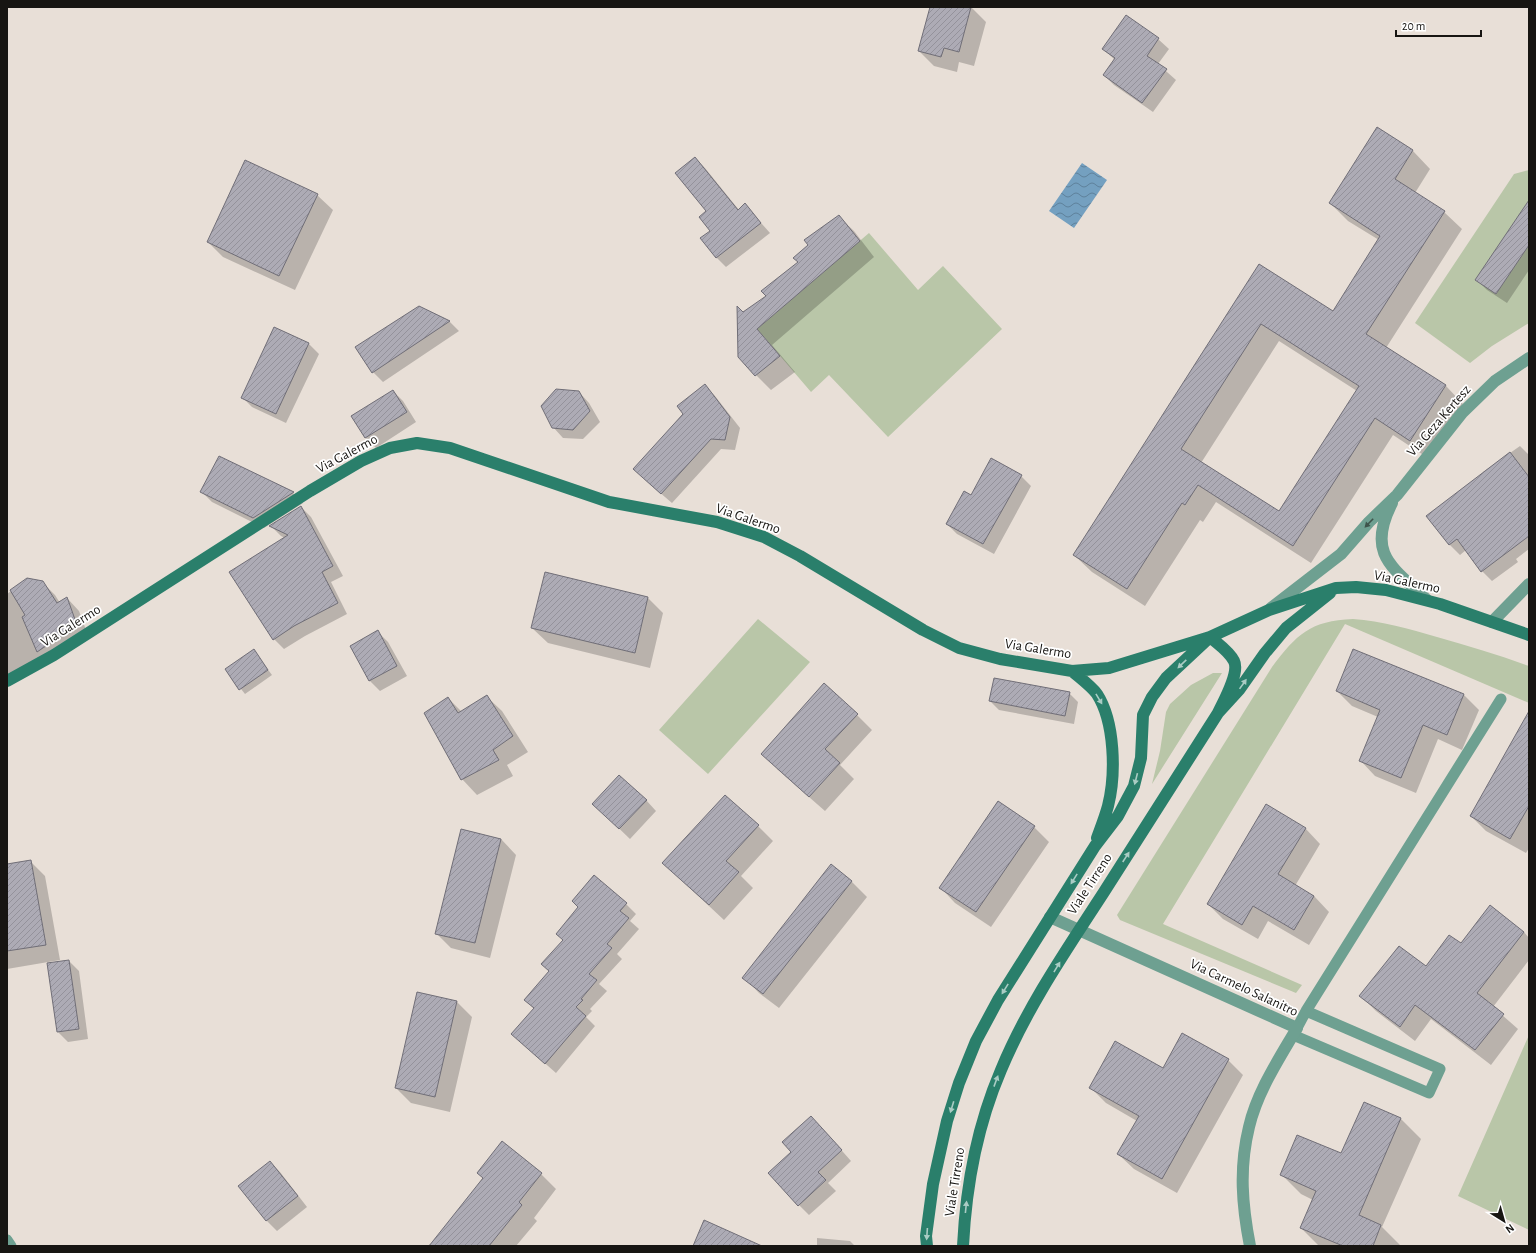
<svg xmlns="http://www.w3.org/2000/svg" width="1536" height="1253" font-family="'Alegreya Sans',sans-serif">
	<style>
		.green { fill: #b9c6a8 }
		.water { fill: url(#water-waves) }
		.shadow { fill: #0003; fill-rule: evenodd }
		.building { fill: url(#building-hatch); stroke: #706e77; fill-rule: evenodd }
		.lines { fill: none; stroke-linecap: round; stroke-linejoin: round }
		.lane { stroke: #6ea091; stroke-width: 11 }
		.street { stroke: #6ea091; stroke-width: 12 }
		.secondary { stroke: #2a7f6b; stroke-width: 12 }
		.oneway { fill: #3e544b }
		.oneway2 { fill: #aaccc4 }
		.labels { text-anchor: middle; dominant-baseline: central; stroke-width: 3.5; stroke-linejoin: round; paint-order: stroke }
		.street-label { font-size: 14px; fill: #171512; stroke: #fff }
	</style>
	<defs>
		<pattern id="water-waves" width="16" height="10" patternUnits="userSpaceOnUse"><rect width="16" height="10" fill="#74a0c0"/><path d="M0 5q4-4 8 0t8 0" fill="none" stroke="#5e819b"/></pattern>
		<pattern id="building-hatch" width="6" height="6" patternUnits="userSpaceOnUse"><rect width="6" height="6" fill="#adabb5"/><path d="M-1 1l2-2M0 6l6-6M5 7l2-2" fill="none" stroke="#94929b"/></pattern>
	</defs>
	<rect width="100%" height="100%" fill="#e8dfd7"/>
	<!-- green -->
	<path class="green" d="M 1529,170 L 1529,323 L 1492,346 L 1470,363 L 1415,323 L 1514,174 Z
		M 869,233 L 918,290 L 943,266 L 1002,329 L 888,437 L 829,375 L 811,392 L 757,329 Z
		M 758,619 L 810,662 L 708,774 L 659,730 Z
		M 1353,619 C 1382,621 1409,629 1437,637 C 1468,646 1499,655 1529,666 L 1529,703 L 1345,624 L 1163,924 L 1302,985 L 1296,993 L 1120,920 L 1117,915 L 1272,667 C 1297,634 1310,621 1353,619 Z
		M 1213,673 L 1222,673 L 1152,784 L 1160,751 L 1166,712 L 1170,704 L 1191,685 Z
		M 1529,1035 L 1529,1230 L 1458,1196 Z"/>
	<!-- water -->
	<path class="water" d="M 1082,163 L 1107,180 L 1074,228 L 1049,211 Z"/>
	<!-- shadow -->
	<path class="shadow" d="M 931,7 L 971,7 L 986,22 L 974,66 L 959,62 L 957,72 L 934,66 L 919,51 Z
		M 1127,16 L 1158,39 L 1169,49 L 1158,64 L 1176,80 L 1153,112 L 1114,85 L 1104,75 L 1115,60 L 1103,49 Z
		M 1378,129 L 1413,151 L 1430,169 L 1415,193 L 1444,212 L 1462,229 L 1386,348 L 1446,386 L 1463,404 L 1428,458 L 1393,435 L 1311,563 L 1216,502 L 1203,522 L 1200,520 L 1145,606 L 1092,572 L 1074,555 L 1260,265 L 1333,312 L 1379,240 L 1348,221 L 1330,203 ZM 1279,341 L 1357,391 L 1279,512 L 1201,463 Z
		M 695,158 L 705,168 L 739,210 L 745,205 L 770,233 L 726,267 L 716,257 L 708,211 Z
		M 317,195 L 333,210 L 295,290 L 223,257 L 208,242 Z
		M 1529,211 L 1529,270 L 1507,303 L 1487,290 L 1477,280 Z
		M 838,216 L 854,231 L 874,257 L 772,345 L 795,372 L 771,390 L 756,375 L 743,313 L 767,296 L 799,262 Z
		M 449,321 L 459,331 L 383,382 L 373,372 Z
		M 309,344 L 319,354 L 286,423 L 252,407 L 242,397 Z
		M 705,386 L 715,396 L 740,428 L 735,450 L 721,449 L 672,503 L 644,479 L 685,414 Z
		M 393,391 L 403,401 L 416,422 L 376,448 L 366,438 L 353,416 Z
		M 579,392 L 589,403 L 600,422 L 583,439 L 563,438 L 553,427 Z
		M 1520,446 L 1529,455 L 1529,549 L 1516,559 L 1518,562 L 1492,581 L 1482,571 L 1466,550 L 1460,555 L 1449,544 L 1484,473 L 1483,472 Z
		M 219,457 L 293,493 L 303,503 L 264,528 L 212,502 L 202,492 Z
		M 1021,476 L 1031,486 L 994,554 L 957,534 L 947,524 Z
		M 301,507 L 311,517 L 343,576 L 331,582 L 347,614 L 305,636 L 284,649 L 274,639 L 231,573 L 285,538 L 281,536 L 271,526 Z
		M 546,574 L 648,598 L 663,613 L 650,668 L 548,643 L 532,628 Z
		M 28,579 L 42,582 L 55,595 L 60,603 L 67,598 L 79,611 L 89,638 L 7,676 L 7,594 Z
		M 378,632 L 388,642 L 407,676 L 380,691 L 370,681 L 351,646 Z
		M 1354,650 L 1464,695 L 1479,710 L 1462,750 L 1438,739 L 1416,793 L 1375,776 L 1360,760 L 1378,717 L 1352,706 L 1337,691 Z
		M 254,651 L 272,675 L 245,694 L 226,670 Z
		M 1069,693 L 1078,702 L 1074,724 L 999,710 L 990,701 Z
		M 486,696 L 502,711 L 528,752 L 507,765 L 513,776 L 477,795 L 462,779 L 448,698 L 462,712 Z
		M 857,715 L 872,730 L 840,765 L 854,779 L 825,811 L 777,769 Z
		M 1529,738 L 1529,848 L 1526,853 L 1486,831 L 1471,816 Z
		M 646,800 L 656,811 L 630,839 L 604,814 Z
		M 758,826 L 773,841 L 741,876 L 753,888 L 724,920 L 679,878 Z
		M 1034,827 L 1049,842 L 991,927 L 955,903 L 940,887 Z
		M 1305,828 L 1320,844 L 1295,886 L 1314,896 L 1329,912 L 1309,945 L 1268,921 L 1258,939 L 1223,919 L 1208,904 Z
		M 461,830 L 501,839 L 516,855 L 490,958 L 451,948 L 436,933 Z
		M 30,861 L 45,876 L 60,960 L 7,969 L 7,865 Z
		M 851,881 L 867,897 L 779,1008 L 759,993 L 744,977 Z
		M 626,904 L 636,914 L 630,921 L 639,929 L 617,954 L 622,959 L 599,984 L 607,991 L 590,1009 L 592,1011 L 586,1017 L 595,1026 L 556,1073 L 523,1044 L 534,1009 L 526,1000 Z
		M 1524,932 L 1529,938 L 1529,960 L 1493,1007 L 1518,1029 L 1491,1065 L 1431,1019 L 1415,1041 L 1376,1011 L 1361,996 L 1426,968 L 1461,945 Z
		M 69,961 L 79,971 L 88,1039 L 68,1042 L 58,1032 Z
		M 418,994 L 457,1002 L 472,1017 L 450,1112 L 411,1103 L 396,1088 Z
		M 1228,1060 L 1243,1075 L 1177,1193 L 1134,1169 L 1118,1154 L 1137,1121 L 1106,1103 L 1091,1088 L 1164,1069 Z
		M 1364,1103 L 1401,1119 L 1421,1139 L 1382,1227 L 1401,1246 L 1319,1246 L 1301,1228 L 1313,1200 L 1301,1194 L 1281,1174 L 1342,1155 Z
		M 821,1127 L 851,1161 L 828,1183 L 836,1191 L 809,1215 L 799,1205 Z
		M 270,1162 L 280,1172 L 307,1207 L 277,1231 L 267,1221 L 239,1186 Z
		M 541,1174 L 556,1189 L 534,1218 L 537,1221 L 516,1246 L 427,1246 Z
		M 817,1238 L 850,1241 L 855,1246 L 817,1246 Z"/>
	<!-- building -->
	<path class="building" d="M 930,7 L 971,7 L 959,52 L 944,48 L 941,57 L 918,51 Z
		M 1126,15 L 1159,38 L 1147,56 L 1167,69 L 1142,103 L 1103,75 L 1115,58 L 1102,49 Z
		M 1377,127 L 1413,150 L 1395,179 L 1445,211 L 1366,334 L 1446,385 L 1410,441 L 1375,418 L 1293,546 L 1198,485 L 1185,505 L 1182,503 L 1127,589 L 1073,555 L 1259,264 L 1333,311 L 1380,236 L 1329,203 ZM 1261,324 L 1359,386 L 1279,511 L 1181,449 Z
		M 695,157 L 738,210 L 745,203 L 761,223 L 716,258 L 700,238 L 710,231 L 699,217 L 706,211 L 675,173 Z
		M 245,160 L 318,194 L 279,276 L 207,242 Z
		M 1529,200 L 1529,245 L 1496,294 L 1475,280 Z
		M 839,215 L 860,241 L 757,329 L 780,356 L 755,376 L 738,357 L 737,306 L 743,312 L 766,296 L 761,291 L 798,262 L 793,258 L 808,245 L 804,240 Z
		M 419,306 L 450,321 L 372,373 L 355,347 Z
		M 274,327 L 309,343 L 276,414 L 241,398 Z
		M 705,384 L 730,417 L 725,440 L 711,439 L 661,494 L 633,469 L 683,414 L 677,406 Z
		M 556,389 L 579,391 L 590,411 L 573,430 L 552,428 L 541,406 Z
		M 393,390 L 407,412 L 365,438 L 351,416 Z
		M 1510,452 L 1529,477 L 1529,536 L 1481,572 L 1457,539 L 1449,545 L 1426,516 Z
		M 219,456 L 294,492 L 253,518 L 200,492 Z
		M 991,458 L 1022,475 L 983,544 L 946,524 L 964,491 L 971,495 Z
		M 301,506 L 333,566 L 322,572 L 338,603 L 294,626 L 273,640 L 229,572 L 288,535 L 269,526 Z
		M 545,572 L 648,597 L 635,653 L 531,628 Z
		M 27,578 L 43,581 L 57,603 L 67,597 L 77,625 L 37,652 L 22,617 L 25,615 L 10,590 Z
		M 378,630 L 397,666 L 369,681 L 350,646 Z
		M 254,649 L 268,670 L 239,690 L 225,669 Z
		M 1353,649 L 1464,694 L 1447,735 L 1423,725 L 1401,778 L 1359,761 L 1380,710 L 1336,691 Z
		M 994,678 L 1070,692 L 1065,716 L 989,701 Z
		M 824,683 L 858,714 L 825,749 L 840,763 L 809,797 L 761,754 Z
		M 487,695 L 513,736 L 493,750 L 499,760 L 461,780 L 424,713 L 448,697 L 458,713 Z
		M 1529,711 L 1529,806 L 1510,839 L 1470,816 Z
		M 619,775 L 647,800 L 619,829 L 592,804 Z
		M 725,795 L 759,825 L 726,861 L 739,872 L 709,905 L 662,863 Z
		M 998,801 L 1035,826 L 976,912 L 939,888 Z
		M 1266,804 L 1306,828 L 1278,874 L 1314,896 L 1294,930 L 1253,906 L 1242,925 L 1207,904 Z
		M 461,829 L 501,839 L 475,943 L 435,934 Z
		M 31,860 L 46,945 L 7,951 L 7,864 Z
		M 831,864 L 852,881 L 763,994 L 742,978 Z
		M 594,875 L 627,903 L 620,911 L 629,918 L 607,944 L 612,948 L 589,974 L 597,980 L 581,999 L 583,1000 L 576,1007 L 586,1016 L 545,1064 L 511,1034 L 534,1008 L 524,1000 L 549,971 L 541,964 L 563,940 L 556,934 L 578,907 L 572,901 Z
		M 1490,905 L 1524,932 L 1477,993 L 1504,1014 L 1475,1050 L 1415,1005 L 1400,1027 L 1359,996 L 1399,946 L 1426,966 L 1449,935 L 1461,943 Z
		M 69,960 L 79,1029 L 57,1032 L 47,963 Z
		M 417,992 L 457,1001 L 435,1097 L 395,1088 Z
		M 1182,1033 L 1229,1059 L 1162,1179 L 1117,1154 L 1139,1116 L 1089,1088 L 1115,1041 L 1163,1068 Z
		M 1364,1102 L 1401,1118 L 1359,1215 L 1381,1225 L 1373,1246 L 1343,1246 L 1300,1228 L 1316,1191 L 1280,1175 L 1297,1135 L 1341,1153 Z
		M 811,1116 L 842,1150 L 818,1172 L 826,1180 L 798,1206 L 768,1173 L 791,1152 L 782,1142 Z
		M 502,1141 L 542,1173 L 519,1202 L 522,1205 L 489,1246 L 429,1246 L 483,1178 L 477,1173 Z
		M 270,1161 L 298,1196 L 266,1221 L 238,1186 Z
		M 704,1220 L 762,1246 L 693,1246 Z"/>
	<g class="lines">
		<!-- lane -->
		<path class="lane" d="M 1297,1028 L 1306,1011 L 1501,699
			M 1293,1035 L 1429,1093 L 1440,1069 L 1306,1011
			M 7,1240 L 11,1246"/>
		<!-- street -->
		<path class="street" d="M 1392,503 C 1366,554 1392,567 1427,600
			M 1271,608 L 1341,554 L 1369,522 L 1397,495 L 1462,413 L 1495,381 L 1529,358
			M 1492,622 L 1529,584
			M 1050,917 L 1297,1028 C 1279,1059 1257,1092 1249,1127 C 1239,1168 1242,1205 1250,1246"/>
		<!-- secondary -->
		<path class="secondary" d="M 1072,671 C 1080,678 1091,686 1097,694 C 1115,722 1116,774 1108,806 C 1105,817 1101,827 1097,838
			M 7,681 L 54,655 L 310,491 L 361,461 L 390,448 L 417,443 L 450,448 L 609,502 L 717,522 L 764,537 L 800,556 L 923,630 L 959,648 L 1000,659 L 1072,671 L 1109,668 L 1210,637 L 1269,610 L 1336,588 L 1356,587 L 1386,590 L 1440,604 L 1529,635
			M 927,1246 L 926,1236 L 933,1184 L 947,1121 L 959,1083 L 976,1041 L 998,1000 L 1095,846 L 1118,816 L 1134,786 L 1141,758 L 1143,715 L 1152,697 L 1166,678 L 1210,637 C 1218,644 1229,651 1234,661 C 1240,673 1223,702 1218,713
			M 963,1246 C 966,1185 977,1126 1001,1070 C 1027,1007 1067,949 1104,892 C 1142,832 1180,773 1218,713 L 1239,690 L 1265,653 L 1286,628 L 1330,593"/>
	</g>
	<!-- one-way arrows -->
	<defs><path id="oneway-solid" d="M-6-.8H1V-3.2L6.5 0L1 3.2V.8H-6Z"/></defs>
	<use class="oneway" href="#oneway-solid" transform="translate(1369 523) rotate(134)"/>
	<g class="oneway2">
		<use href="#oneway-solid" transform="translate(1182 664) rotate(136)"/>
		<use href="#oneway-solid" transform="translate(1243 684) rotate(-55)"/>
		<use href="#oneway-solid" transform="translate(1099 699) rotate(59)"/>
		<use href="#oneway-solid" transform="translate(1136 779) rotate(104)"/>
		<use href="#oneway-solid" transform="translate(1126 857) rotate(-57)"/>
		<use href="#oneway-solid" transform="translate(1074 879) rotate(122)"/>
		<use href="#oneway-solid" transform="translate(1057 967) rotate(-59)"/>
		<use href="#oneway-solid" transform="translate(1005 989) rotate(122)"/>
		<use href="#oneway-solid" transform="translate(996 1081) rotate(-70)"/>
		<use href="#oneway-solid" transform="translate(952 1107) rotate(107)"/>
		<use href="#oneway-solid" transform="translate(966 1207) rotate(-84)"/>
		<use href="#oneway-solid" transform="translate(927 1234) rotate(94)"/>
	</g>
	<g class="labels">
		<!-- street labels -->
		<g class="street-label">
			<text transform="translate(1439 421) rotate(-49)">Via Geza Kertesz</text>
			<text transform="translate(347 454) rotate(-28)">Via Galermo</text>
			<text transform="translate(748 519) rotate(19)">Via Galermo</text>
			<text transform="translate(1407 582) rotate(12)">Via Galermo</text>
			<text transform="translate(71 626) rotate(-32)">Via Galermo</text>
			<text transform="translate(1038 649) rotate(9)">Via Galermo</text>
			<text transform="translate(1090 884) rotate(-57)">Viale Tirreno</text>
			<text transform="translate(1244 988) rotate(25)">Via Carmelo Salanitro</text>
			<text transform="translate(955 1182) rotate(-81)">Viale Tirreno</text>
		</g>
	</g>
	<!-- border -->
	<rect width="1536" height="1253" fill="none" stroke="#171512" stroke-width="16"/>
	<!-- north arrow -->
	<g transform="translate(1504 1221) rotate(143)" stroke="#ffffff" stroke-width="3" paint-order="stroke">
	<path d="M0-3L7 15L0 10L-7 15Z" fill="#171512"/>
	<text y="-6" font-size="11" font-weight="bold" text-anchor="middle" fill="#171512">N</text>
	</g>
	<!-- scale -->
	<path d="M1396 30v6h85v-6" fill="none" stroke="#171512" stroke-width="2"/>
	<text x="1402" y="30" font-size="12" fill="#171512" stroke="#ffffff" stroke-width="3" paint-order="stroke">20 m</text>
</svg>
